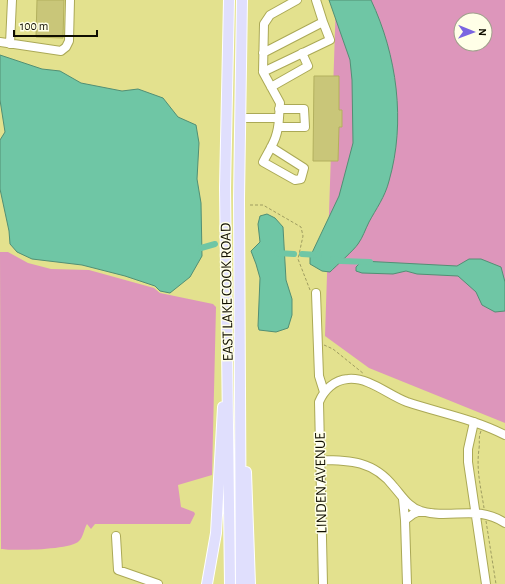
<svg xmlns="http://www.w3.org/2000/svg" width="505" height="584" font-family="'Alegreya Sans',sans-serif">
	<style>
		.green { fill: #dd96bb; fill-rule: evenodd }
		.water { fill: #6fc6a5; stroke: #528f74 }
		.lines { fill: none; stroke-linecap: round; stroke-linejoin: round }
		.canal { stroke: #6fc6a5; stroke-width: 6 }
		.building { fill: #c9c679; stroke: #b3b05e }
		.minor-casing { stroke: #aba956; stroke-width: 10 }
		.major-casing { stroke: #fff; stroke-width: 12 }
		.path { stroke: #9f9d60; stroke-width: 1; stroke-dasharray: 3 2; stroke-linecap: butt }
		.minor { stroke: #fff; stroke-width: 8 }
		.major { stroke: #e0dffd; stroke-width: 10 }
		.labels { text-anchor: middle; dominant-baseline: central; stroke-width: 3; stroke-linejoin: round; paint-order: stroke }
		.street-label { font-size: 15px; fill: #100e00; stroke: #ffffe7 }
	</style>
	<rect width="100%" height="100%" fill="#e3e18e"/>
	<!-- green -->
	<path class="green" d="M 336,0 L 505,0 L 505,423 L 369,368 L 325,336 ZM 461,20 L 485,20 L 485,44 L 461,44 Z
		M 0,252 L 8,252 L 28,263 L 51,269 L 89,270 L 154,288 L 160,293 L 213,304 L 216,307 L 212,475 L 178,485 L 181,507 L 194,512 L 195,514 L 190,524 L 95,524 L 91,529 L 87,524 C 84,529 83,538 79,541 C 71,550 14,551 1,549 Z"/>
	<!-- water -->
	<path class="water" d="M 329,0 L 371,0 C 397,55 406,122 389,181 C 385,197 376,209 369,222 C 365,230 363,237 358,244 C 354,250 336,266 330,272 L 322,271 L 310,264 L 310,257 L 339,196 L 353,143 L 352,80 L 350,60 Z
		M 0,55 L 42,69 L 60,71 L 81,83 L 122,91 L 138,89 L 163,98 L 178,117 L 196,125 L 199,143 L 197,179 L 201,203 L 202,256 L 190,277 L 170,293 L 160,291 L 155,286 L 125,276 L 82,265 L 32,259 L 17,252 L 10,244 L 9,231 L 0,189 L 0,140 L 5,132 L 0,100 Z
		M 267,214 L 275,218 L 283,227 L 286,280 L 292,299 L 292,315 L 288,328 L 276,332 L 259,330 L 258,326 L 260,278 L 256,264 L 251,251 L 260,242 L 258,224 L 260,216 Z
		M 469,259 L 481,259 L 501,267 L 505,282 L 505,311 L 495,312 L 482,305 L 476,292 L 458,276 L 417,274 L 406,271 L 393,274 L 362,273 L 356,271 L 356,267 L 362,261 L 457,266 Z"/>
	<g class="lines">
		<!-- canal -->
		<path class="canal" d="M 201,248 L 215,244
			M 277,253 L 294,254
			M 302,254 L 319,255
			M 333,259 L 341,261 L 370,262"/>
	</g>
	<!-- building -->
	<path class="building" d="M 37,0 L 64,0 L 63,38 L 36,37 Z
		M 314,76 L 339,76 L 339,110 L 342,110 L 342,127 L 339,127 L 338,161 L 313,161 Z"/>
	<g class="lines">
		<!-- minor casing -->
		<g class="minor-casing">
			<path id="minor" d="M 0,42 L 61,51 L 66,47 L 69,41 L 70,0
				M 10,44 L 12,0
				M 263,53 L 323,22 L 316,0
				M 263,72 L 330,40 L 323,22
				M 271,87 L 308,66 L 302,53
				M 240,118 L 279,118 C 278,138 272,145 263,162 L 295,180 L 301,179 L 304,168 L 271,147
				M 279,118 L 280,103 L 263,72 L 264,24 L 270,15 L 297,0
				M 279,127 L 305,127 L 304,109 L 279,109
				M 316,293 L 319,376 L 324,392
				M 474,422 L 468,449 L 468,462 L 486,584
				M 320,460 C 350,460 374,461 394,487 C 402,496 409,508 421,511 C 451,520 476,504 505,523
				M 403,499 L 405,520
				M 116,536 L 118,570 L 158,584
				M 323,584 L 319,402 C 324,390 334,380 348,379 C 369,377 388,395 407,402 C 440,413 474,419 505,435
				M 407,584 L 405,520 L 413,514 L 420,511"/>
		</g>
		<!-- major casing -->
		<g class="major-casing">
			<path id="major" d="M 229,0 L 225,188 L 230,584
				M 246,472 L 250,584
				M 207,584 L 216,533 L 223,407
				M 241,584 L 239,199 L 242,0"/>
		</g>
		<!-- path -->
		<path class="path" d="M 250,205 L 263,205 L 301,227 L 303,236 L 298,259 L 310,290
			M 324,345 L 333,349 L 364,374
			M 481,431 C 478,438 480,442 479,449 C 476,470 481,488 484,508
			M 486,521 L 496,584"/>
		<!-- minor -->
		<use href="#minor" class="minor"/>
		<!-- major -->
		<use href="#major" class="major"/>
	</g>
	<g class="labels">
		<!-- street labels -->
		<g class="street-label">
			<text transform="translate(227 292) rotate(-91)">EAST LAKE COOK ROAD</text>
			<text transform="translate(321 483) rotate(-91)">LINDEN AVENUE</text>
		</g>
	</g>
	<!-- north arrow -->
	<g transform="translate(473 32) rotate(91)"><circle r="19" fill="#ffffe7" stroke="#9f9f8b"/>
	<path d="M0-3L7 15L0 10L-7 15Z" fill="#7a65e1"/>
	<text y="-6" font-size="11" font-weight="bold" text-anchor="middle" fill="#100e00">N</text>
	</g>
	<!-- scale -->
	<path d="M14 30v6h83v-6" fill="none" stroke="#100e00" stroke-width="2"/>
	<text x="20" y="30" font-size="12" fill="#100e00" stroke="#ffffe7" stroke-width="3" paint-order="stroke">100 m</text>
</svg>
